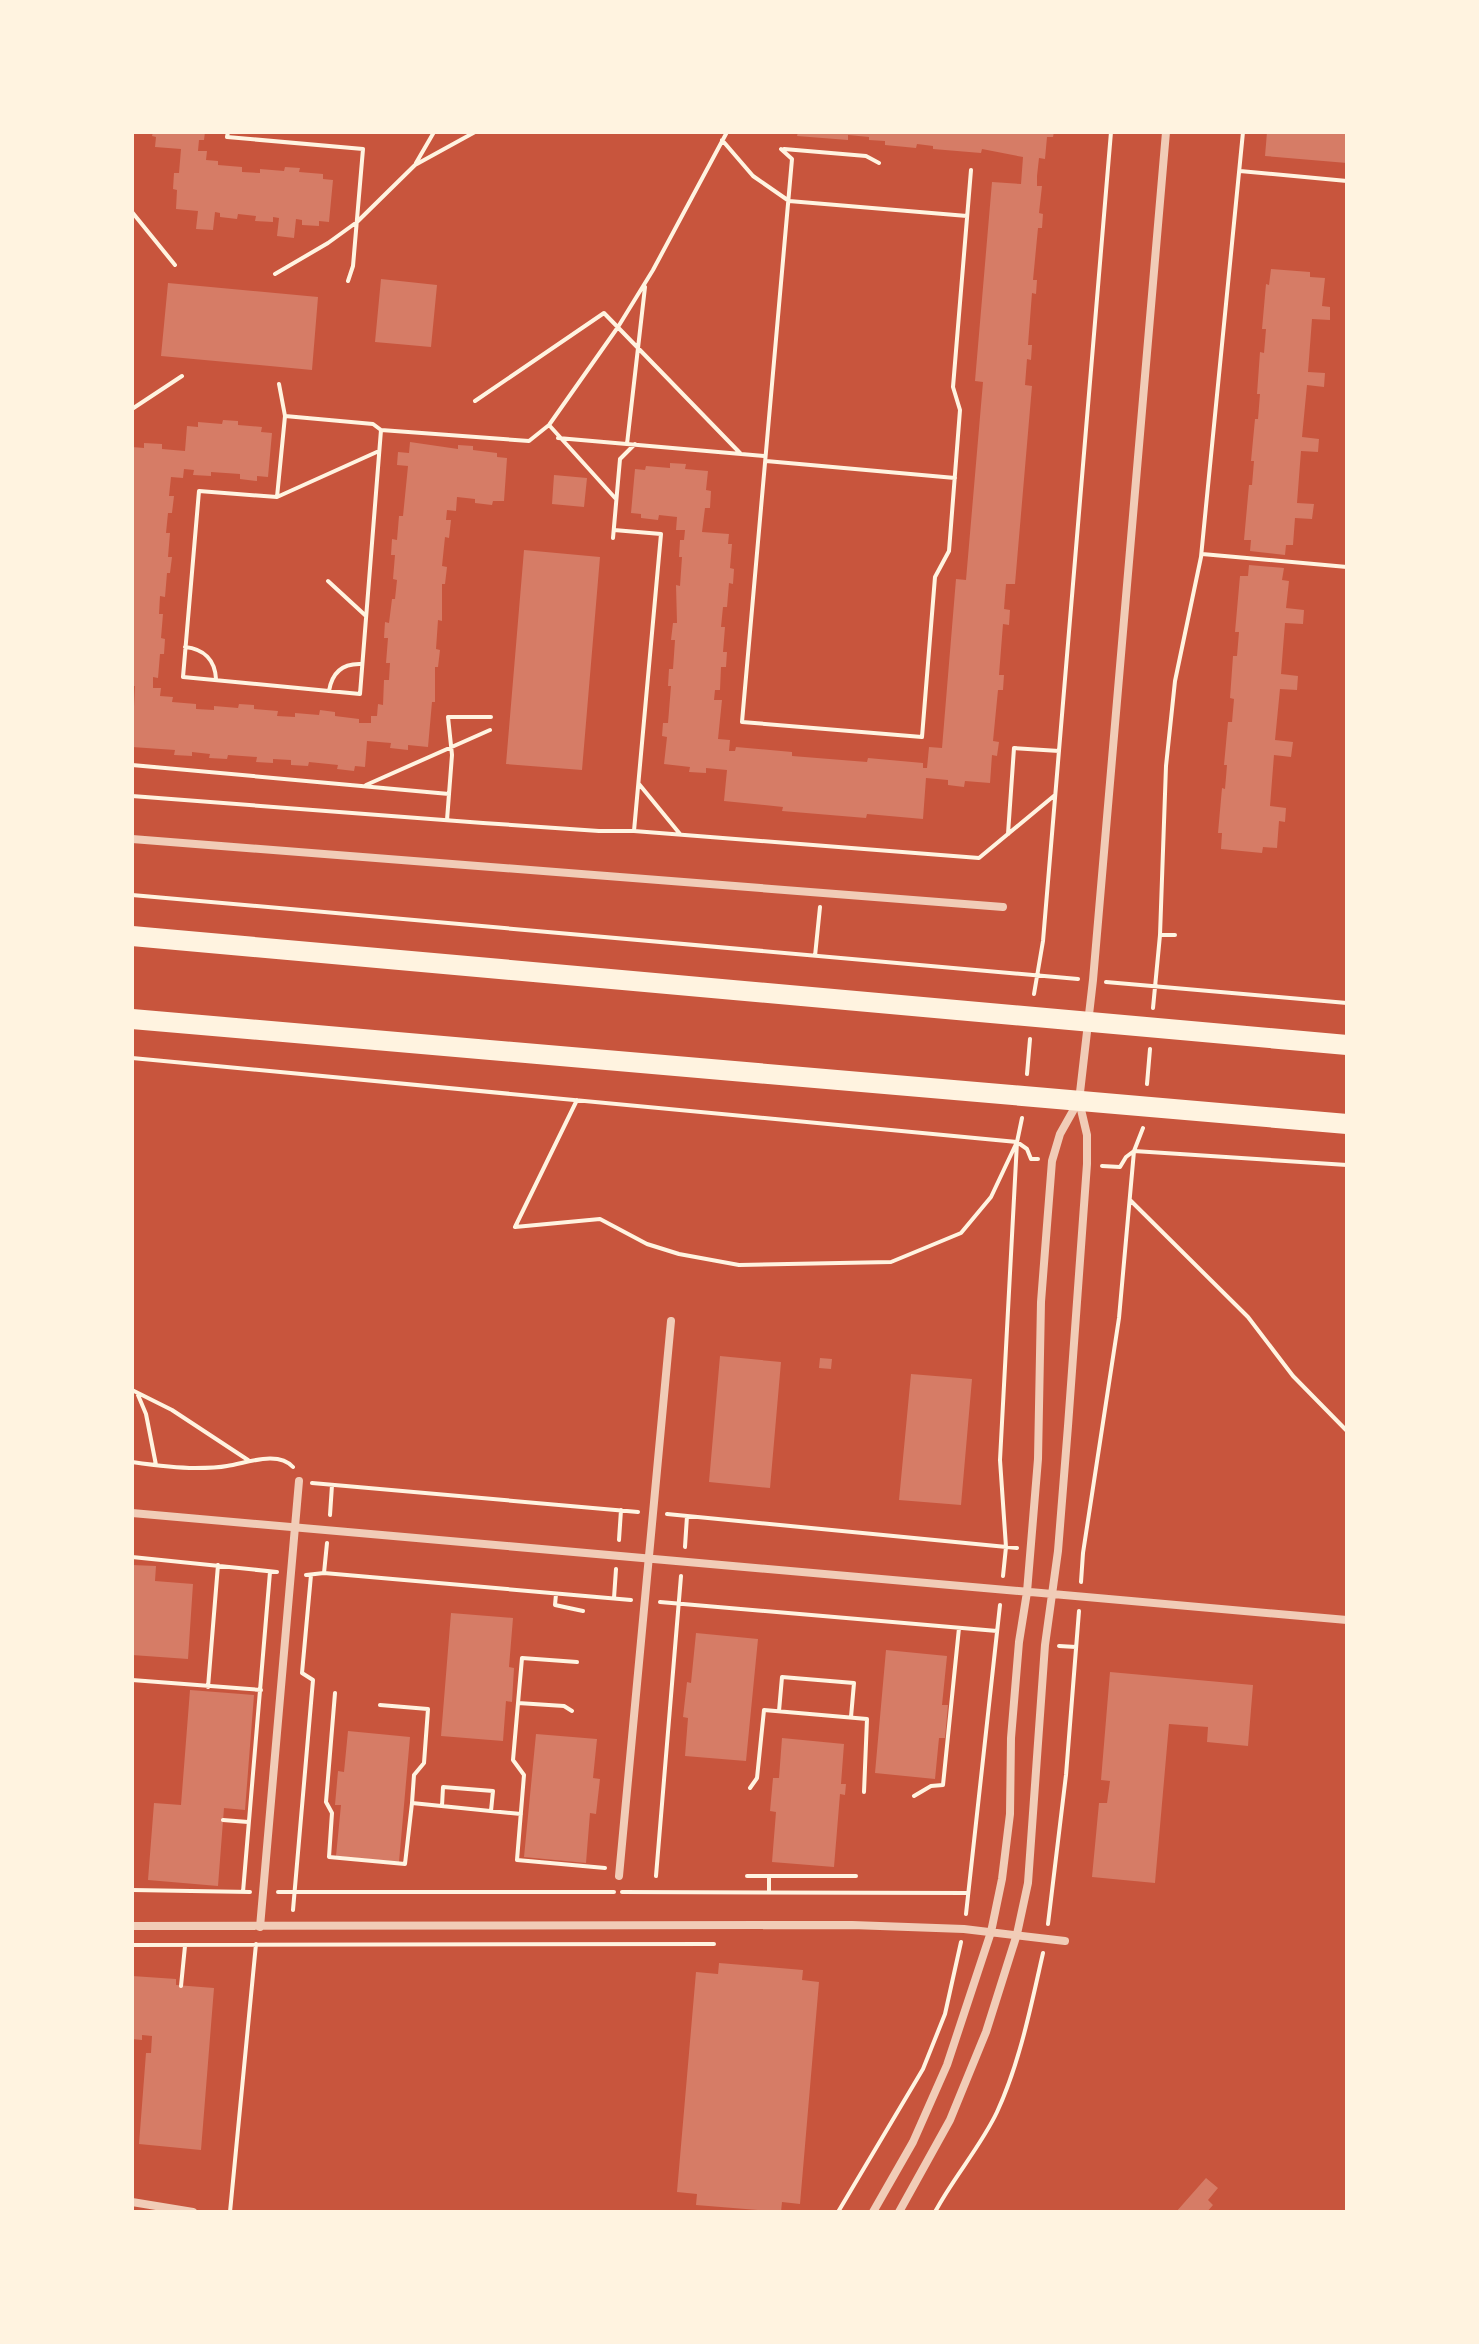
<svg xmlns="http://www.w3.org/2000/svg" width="1479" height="2344" font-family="'Varela Round',sans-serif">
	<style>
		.building { fill: #d67c66 }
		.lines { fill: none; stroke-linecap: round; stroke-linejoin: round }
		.path { stroke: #fff3e0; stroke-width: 4 }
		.minor { stroke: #f1ccb7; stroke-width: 8 }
		.primary { stroke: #fff3e0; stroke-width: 20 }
	</style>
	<rect width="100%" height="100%" fill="#c8553d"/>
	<!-- building -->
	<path class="building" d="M 153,132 L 205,132 L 204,140 L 199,140 L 198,151 L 207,151 L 206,160 L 218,161 L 218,165 L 242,167 L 242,172 L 260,173 L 260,169 L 284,171 L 285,167 L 300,168 L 299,172 L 323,174 L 323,179 L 333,180 L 329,222 L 319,221 L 319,226 L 302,225 L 302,220 L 296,219 L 294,238 L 277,236 L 279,218 L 273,217 L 273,222 L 255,221 L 256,216 L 238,214 L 237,219 L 220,217 L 220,213 L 215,212 L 213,230 L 196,229 L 198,211 L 176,209 L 177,190 L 173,189 L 174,173 L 179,173 L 181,149 L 155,147 L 156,137 L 152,136 Z
		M 798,132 L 1054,132 L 1053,137 L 1047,137 L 1045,159 L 1039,158 L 1037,176 L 1037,186 L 1042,186 L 1039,213 L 1043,214 L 1042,228 L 1038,228 L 1033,280 L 1037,280 L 1036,294 L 1032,293 L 1028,345 L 1032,345 L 1031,360 L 1027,359 L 1025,385 L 1032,386 L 1015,584 L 1006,584 L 1004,609 L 1010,610 L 1009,625 L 1003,624 L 999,675 L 1004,675 L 1003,690 L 998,690 L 993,741 L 999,742 L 997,756 L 992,755 L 990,783 L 965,781 L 964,787 L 948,785 L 948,780 L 926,778 L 923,819 L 867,814 L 866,818 L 782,811 L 783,807 L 724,801 L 727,770 L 706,768 L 706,773 L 689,772 L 690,767 L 664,764 L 667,737 L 662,736 L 663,723 L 668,723 L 671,686 L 668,686 L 669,669 L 673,669 L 675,640 L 671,640 L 673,623 L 677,623 L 676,585 L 680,586 L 682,557 L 679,557 L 680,540 L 684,540 L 685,530 L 676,530 L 677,517 L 659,515 L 658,520 L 641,518 L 641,514 L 631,513 L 635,469 L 645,470 L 646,466 L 670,468 L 670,463 L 686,464 L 685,469 L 708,471 L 706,490 L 711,491 L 710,508 L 705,508 L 702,532 L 729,534 L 728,544 L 732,544 L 730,568 L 734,569 L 733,584 L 729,583 L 727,607 L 723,607 L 721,627 L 725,627 L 723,652 L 727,652 L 726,667 L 721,667 L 720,690 L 715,690 L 714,700 L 722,700 L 718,739 L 730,740 L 729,751 L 735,751 L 736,747 L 792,752 L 792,756 L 867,762 L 868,758 L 923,763 L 923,768 L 927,768 L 929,747 L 942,748 L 956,579 L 966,580 L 983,382 L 975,381 L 992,182 L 1021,184 L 1023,157 L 982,149 L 981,153 L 933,149 L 933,146 L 917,144 L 916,148 L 885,145 L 885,141 L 869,140 L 869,137 L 848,135 L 848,140 L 797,136 Z
		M 1267,132 L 1347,132 L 1347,163 L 1265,156 Z
		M 1271,269 L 1310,272 L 1310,277 L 1325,278 L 1322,306 L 1330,307 L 1330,320 L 1312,319 L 1308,372 L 1325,373 L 1324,387 L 1307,385 L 1302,437 L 1319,439 L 1318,452 L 1301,451 L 1297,503 L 1314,504 L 1312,519 L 1295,518 L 1293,545 L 1286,545 L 1285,555 L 1250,551 L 1251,540 L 1244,540 L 1249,485 L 1252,485 L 1254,461 L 1251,461 L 1255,419 L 1258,419 L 1260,394 L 1257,394 L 1260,352 L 1264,353 L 1266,329 L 1262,329 L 1266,284 L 1269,285 Z
		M 381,279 L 437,285 L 431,347 L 375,342 Z
		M 168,283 L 318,297 L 312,370 L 161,356 Z
		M 223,420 L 238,421 L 238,425 L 262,427 L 261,432 L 272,433 L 268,477 L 257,476 L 257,481 L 240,479 L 240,474 L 211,472 L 211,476 L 193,475 L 194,470 L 184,469 L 183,478 L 171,477 L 169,496 L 174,496 L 172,513 L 168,513 L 166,533 L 170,533 L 168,557 L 172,557 L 170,573 L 167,573 L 165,597 L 160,596 L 159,614 L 163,614 L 161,638 L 165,639 L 164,654 L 160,654 L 158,678 L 153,677 L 153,688 L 161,688 L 160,696 L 173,697 L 172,702 L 196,704 L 196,709 L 214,710 L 214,706 L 238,708 L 239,704 L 254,705 L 254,709 L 278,711 L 277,716 L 295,717 L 295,713 L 319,715 L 320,710 L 335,712 L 335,716 L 359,719 L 359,723 L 371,723 L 371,716 L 377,716 L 378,704 L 383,705 L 384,680 L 389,680 L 390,663 L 386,663 L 388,638 L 384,638 L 385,622 L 389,623 L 392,599 L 395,599 L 397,580 L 393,579 L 395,555 L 391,555 L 392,539 L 397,540 L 399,516 L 403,516 L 408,466 L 397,465 L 398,452 L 409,453 L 410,442 L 458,449 L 458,445 L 473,446 L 473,450 L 497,453 L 497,457 L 507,458 L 504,501 L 493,501 L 492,505 L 475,503 L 475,499 L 457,497 L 456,511 L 447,510 L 446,520 L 451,520 L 449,538 L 445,537 L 442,566 L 447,567 L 445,584 L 442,584 L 442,621 L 438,620 L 436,649 L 440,650 L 438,667 L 435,667 L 435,702 L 432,702 L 428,747 L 408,745 L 408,750 L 390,748 L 391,743 L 367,741 L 365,767 L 355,766 L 354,771 L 337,769 L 338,765 L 309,762 L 308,766 L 291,765 L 291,760 L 273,759 L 273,763 L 256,762 L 257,757 L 228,755 L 227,759 L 209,758 L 210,754 L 192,752 L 192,756 L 174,755 L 175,750 L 132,747 L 135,686 L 132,686 L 132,447 L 144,448 L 144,443 L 162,444 L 162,449 L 185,451 L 187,426 L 198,427 L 198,422 L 222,424 Z
		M 554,475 L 587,478 L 584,507 L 552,504 Z
		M 524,550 L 600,557 L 582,770 L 506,764 Z
		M 1249,565 L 1284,568 L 1282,580 L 1289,581 L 1286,608 L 1304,610 L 1303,624 L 1285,623 L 1281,674 L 1298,676 L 1297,690 L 1280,689 L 1275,740 L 1293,742 L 1291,757 L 1274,755 L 1270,806 L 1286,808 L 1285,822 L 1279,821 L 1277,848 L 1263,847 L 1262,853 L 1221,849 L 1222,833 L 1218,833 L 1222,788 L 1225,789 L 1227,765 L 1224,765 L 1228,722 L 1232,722 L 1234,699 L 1230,698 L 1233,656 L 1237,656 L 1239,632 L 1235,632 L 1240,576 L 1248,576 Z
		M 720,1356 L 781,1362 L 770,1488 L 709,1482 Z
		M 820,1358 L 832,1359 L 831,1369 L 819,1368 Z
		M 911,1374 L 972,1379 L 961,1505 L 899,1500 Z
		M 132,1565 L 156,1566 L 155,1581 L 193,1584 L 188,1659 L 132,1655 Z
		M 451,1613 L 513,1618 L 509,1667 L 514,1668 L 512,1702 L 506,1701 L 503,1741 L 441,1736 Z
		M 696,1633 L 758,1639 L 746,1761 L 685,1756 L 688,1718 L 683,1717 L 687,1682 L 691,1683 Z
		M 886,1650 L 947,1656 L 942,1705 L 948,1705 L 945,1738 L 939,1738 L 935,1779 L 875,1773 Z
		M 1110,1672 L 1253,1685 L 1248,1746 L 1207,1742 L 1208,1727 L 1169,1724 L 1155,1883 L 1092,1877 L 1099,1803 L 1107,1803 L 1110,1781 L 1101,1780 Z
		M 190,1690 L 254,1695 L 245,1810 L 224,1808 L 218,1886 L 148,1880 L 154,1803 L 181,1805 Z
		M 348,1731 L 410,1737 L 399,1862 L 336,1856 L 341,1805 L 335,1805 L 338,1771 L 344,1772 Z
		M 536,1734 L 597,1739 L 593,1778 L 600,1779 L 596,1814 L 590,1813 L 586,1863 L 524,1857 Z
		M 782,1738 L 844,1744 L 841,1784 L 846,1784 L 845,1795 L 840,1794 L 834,1867 L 772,1862 L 776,1812 L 770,1811 L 773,1778 L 779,1778 Z
		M 719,1963 L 803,1970 L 802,1980 L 819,1982 L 800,2204 L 782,2202 L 781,2212 L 696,2205 L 697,2194 L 677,2192 L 696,1972 L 718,1974 Z
		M 132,1976 L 176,1979 L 176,1985 L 214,1988 L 201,2150 L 139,2144 L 146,2053 L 151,2053 L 152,2036 L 142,2035 L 142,2040 L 132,2039 Z
		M 1206,2178 L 1218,2188 L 1208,2200 L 1213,2205 L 1207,2212 L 1176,2212 Z"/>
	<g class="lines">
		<!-- path -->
		<path class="path" d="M 228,132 L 227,137 L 363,149 L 353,266 L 348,281
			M 722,140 L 753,176 L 789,201 L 967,216
			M 781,149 L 792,159 L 742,722 L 922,737 L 935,577 L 949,551 L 960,410 L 953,387 L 971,170
			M 784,149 L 866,156 L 879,163
			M 416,163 L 434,132
			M 1240,171 L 1347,181
			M 132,212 L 175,265
			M 275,274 L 328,243 L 357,222 L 415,165 L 475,132
			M 279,384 L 285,416 L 277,497 L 199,491 L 183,677 L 360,694 L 381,430
			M 475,401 L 604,313 L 740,453
			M 132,409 L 182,376
			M 285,416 L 373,424 L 381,430 L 529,441 L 549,425 L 618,327 L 653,270 L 727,132
			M 549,425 L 616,499
			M 558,438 L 764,456
			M 627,444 L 645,287
			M 766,461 L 955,478
			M 277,497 L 379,451
			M 614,530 L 661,534 L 634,831
			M 613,538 L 620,459 L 635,444
			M 1202,554 L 1347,567
			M 328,581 L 366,616
			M 185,647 C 204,649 215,660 216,679
			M 329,691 C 332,672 343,663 362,664
			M 132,765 L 449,794 L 447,820
			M 639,784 L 680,834
			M 366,785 L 490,730
			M 449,794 L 452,755 L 448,717 L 491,717
			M 132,796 L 483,823 L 599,831 L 634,831 L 979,858 L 1055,795
			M 1008,834 L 1014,748 L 1059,751
			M 132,895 L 1078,979
			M 1160,935 L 1175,935
			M 815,956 L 820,907
			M 1106,982 L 1347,1003
			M 1034,994 L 1043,941 L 1111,132
			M 1153,1008 L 1160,935 L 1166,766 L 1175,681 L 1201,557 L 1243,132
			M 132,1058 L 1017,1142 L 1027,1149 L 1031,1159 L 1038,1159
			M 1027,1074 L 1030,1039
			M 1147,1084 L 1150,1049
			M 1102,1166 L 1120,1167 L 1126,1157 L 1134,1151 L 1347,1165
			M 1130,1200 L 1248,1317 L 1293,1376 L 1347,1431
			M 515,1227 L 600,1219 L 647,1244 L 679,1254 L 739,1265 L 891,1262 L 961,1233 L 991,1197 L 1016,1144
			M 515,1227 L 577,1100
			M 132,1390 L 172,1410 L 248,1460
			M 138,1395 L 146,1414 L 156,1465
			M 132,1462 C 153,1465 174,1468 195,1468 C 205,1468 217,1468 227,1466 C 247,1463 278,1450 293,1467
			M 312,1483 L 638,1512
			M 667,1514 L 1017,1548
			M 330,1515 L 332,1485
			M 619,1540 L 621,1510
			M 685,1547 L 687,1516
			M 132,1557 L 277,1572
			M 324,1573 L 327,1543
			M 306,1575 L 324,1573 L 631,1600
			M 1003,1576 L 1006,1547 L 1000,1460 L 1017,1142 L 1022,1118
			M 1081,1582 L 1083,1553 L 1119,1318 L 1134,1151 L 1143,1128
			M 556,1594 L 555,1605 L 583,1611
			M 614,1598 L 616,1569
			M 660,1602 L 997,1631
			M 1059,1646 L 1076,1647
			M 132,1680 L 261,1690
			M 208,1687 L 218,1565
			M 335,1693 L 326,1802 L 332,1813 L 329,1857 L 405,1864 L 412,1803
			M 518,1703 L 522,1658 L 577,1662
			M 380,1705 L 428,1709 L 424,1763 L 414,1775 L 412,1803 L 521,1814
			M 572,1711 L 564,1706 L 518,1703 L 513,1760 L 524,1775 L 517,1860 L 605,1868
			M 779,1711 L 782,1677 L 854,1683 L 851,1717
			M 750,1788 L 757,1778 L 764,1710 L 867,1719 L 864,1792
			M 914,1796 L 931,1786 L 943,1785 L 959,1628
			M 442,1806 L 443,1787 L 493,1791 L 491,1811
			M 223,1820 L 248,1822
			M 656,1876 L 681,1576
			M 747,1876 L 856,1876
			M 132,1890 L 250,1892
			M 243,1892 L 270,1572
			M 278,1892 L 614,1892
			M 622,1892 L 968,1893
			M 769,1892 L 769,1876
			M 293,1910 L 313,1680 L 302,1673 L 311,1575
			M 966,1914 L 1000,1605
			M 1048,1924 L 1066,1775 L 1079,1611
			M 132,1945 L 714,1944
			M 181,1986 L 185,1946
			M 230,2212 L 256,1944
			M 838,2212 L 923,2069 L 945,2014 L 961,1942
			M 935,2212 C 953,2178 981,2146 997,2112 C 1020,2062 1031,2006 1043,1953"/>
		<!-- minor -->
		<path class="minor" d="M 132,839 L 1003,907
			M 132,1513 L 1347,1620
			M 619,1876 L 671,1321
			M 132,1926 L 852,1925 L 964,1929 L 1065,1941
			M 260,1927 L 299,1481
			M 132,2202 L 193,2212
			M 873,2212 L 913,2142 L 947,2065 L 991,1932 L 1002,1879 L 1010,1814 L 1011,1738 L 1019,1642 L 1027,1592 L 1038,1459 L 1041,1302 L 1052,1161 L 1060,1134 L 1078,1102
			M 899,2212 L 950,2120 L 986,2032 L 1017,1934 L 1028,1883 L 1045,1645 L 1058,1551 L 1068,1426 L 1087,1164 L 1087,1135 L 1079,1101 L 1093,980 L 1166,132"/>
		<!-- primary -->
		<path class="primary" d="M 132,936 L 1347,1045
			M 132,1019 L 1347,1124"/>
	</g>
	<!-- border -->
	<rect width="1479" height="2344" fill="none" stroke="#fff3e0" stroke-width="268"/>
</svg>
